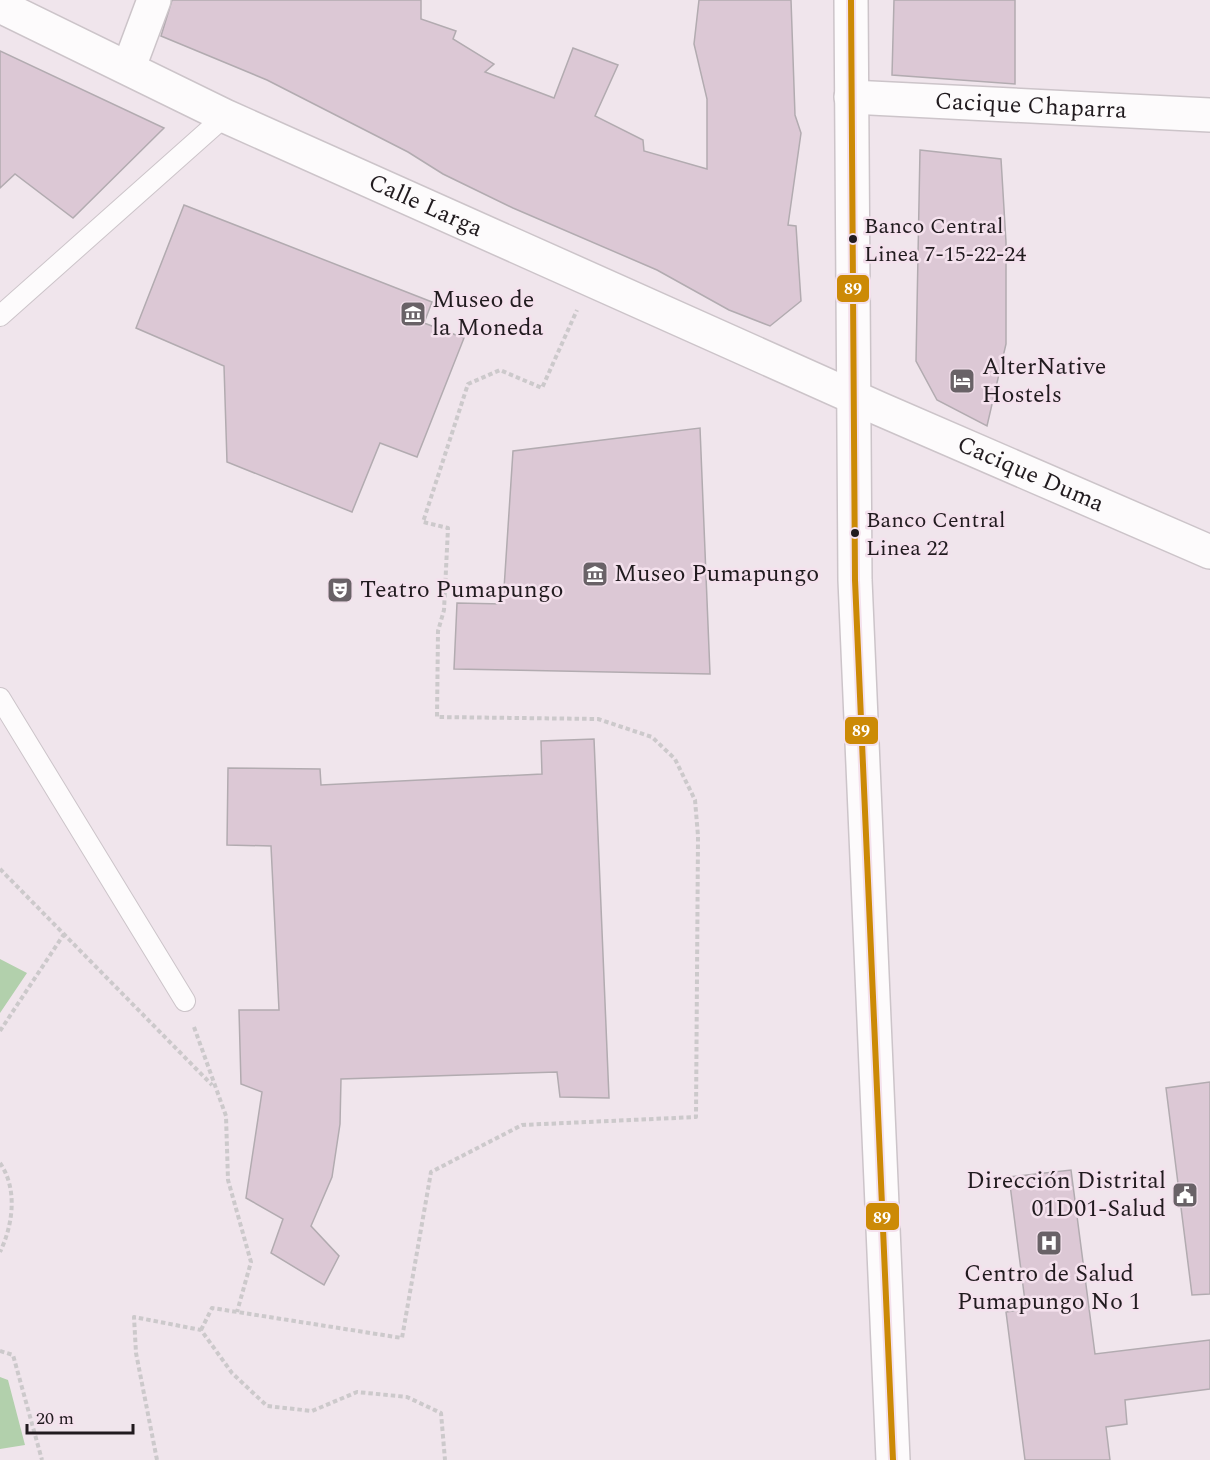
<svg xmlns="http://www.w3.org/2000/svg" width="1210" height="1460" font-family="Spectral,serif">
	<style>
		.forest { fill: #b2d0ac }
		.building { fill: #dcc8d5; stroke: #b2abb0; stroke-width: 1.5 }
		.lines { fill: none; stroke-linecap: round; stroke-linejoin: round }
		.lane-casing { stroke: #ccc4c9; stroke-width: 22 }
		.street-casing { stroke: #ccc4c9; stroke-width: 36 }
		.secondary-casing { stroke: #ccc4c9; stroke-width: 36 }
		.path { stroke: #ccc9cb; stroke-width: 4; stroke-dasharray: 4.5 3; stroke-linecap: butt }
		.lane { stroke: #fdfbfc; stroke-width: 20 }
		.street { stroke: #fdfbfc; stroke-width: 33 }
		.secondary { stroke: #fdfbfc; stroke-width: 33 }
		.bus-1-casing { stroke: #f4e1ed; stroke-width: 10 }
		.bus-1 { stroke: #cc8a06; stroke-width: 6 }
		.bus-dot { fill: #211b1f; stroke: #f4e1ed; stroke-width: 2 }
		.labels { text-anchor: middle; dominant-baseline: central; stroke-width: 5; stroke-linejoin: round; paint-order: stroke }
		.bus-label { font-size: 22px; fill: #211b1f; stroke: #f4e1ed; text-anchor: start }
		.street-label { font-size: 24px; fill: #211b1f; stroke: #f4e1ed }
		.poi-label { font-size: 24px; fill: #211b1f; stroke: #f4e1ed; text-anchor: start }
		.line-badge { stroke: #f4e1ed; stroke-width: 2 }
		.badge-label { font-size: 16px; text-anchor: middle; font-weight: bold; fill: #fff }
	</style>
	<rect width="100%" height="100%" fill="#f0e5ec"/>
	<!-- forest -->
	<path class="forest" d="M 0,959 L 27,973 L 0,1013 Z
		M 0,1377 L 8,1380 L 25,1445 L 0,1449 Z"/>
	<!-- building -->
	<path class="building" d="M 172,0 L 421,0 L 421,19 L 456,31 L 453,39 L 494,64 L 485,72 L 554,98 L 573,48 L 618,65 L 595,116 L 643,140 L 644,151 L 707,169 L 707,99 L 694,44 L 699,0 L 791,0 L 795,115 L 801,133 L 788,225 L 796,226 L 801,301 L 770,326 L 729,310 L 657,270 L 513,208 L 443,174 L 408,152 L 267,80 L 161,36 Z
		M 894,0 L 1015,0 L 1015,84 L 892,75 Z
		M 0,51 L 164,128 L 73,218 L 15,174 L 0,188 Z
		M 920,150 L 1001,159 L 1006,242 L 1006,344 L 987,426 L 937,400 L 916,361 Z
		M 184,205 L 432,302 L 424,323 L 464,338 L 417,457 L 380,443 L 352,512 L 227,462 L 224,366 L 136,328 Z
		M 700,428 L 710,674 L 454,669 L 457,603 L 503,604 L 513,451 Z
		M 594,739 L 609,1098 L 560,1097 L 557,1072 L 341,1079 L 340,1124 L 332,1177 L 311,1226 L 339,1256 L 324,1285 L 271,1253 L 283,1219 L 246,1198 L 262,1092 L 241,1084 L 239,1010 L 279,1010 L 271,846 L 227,845 L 228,768 L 320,769 L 321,785 L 542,774 L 541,741 Z
		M 1210,1082 L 1210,1294 L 1192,1295 L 1166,1088 Z
		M 1071,1170 L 1095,1354 L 1210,1340 L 1210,1389 L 1125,1400 L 1127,1424 L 1106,1427 L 1110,1460 L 1025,1460 L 1006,1312 L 1026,1309 L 1009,1177 Z"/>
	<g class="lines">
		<!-- lane casing -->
		<g class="lane-casing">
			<path id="lane" d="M 0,316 L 225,116
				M 0,698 L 185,1001"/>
		</g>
		<!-- street casing -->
		<g class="street-casing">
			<g id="street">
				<path d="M 129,67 L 154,0"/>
				<path id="s1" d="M 851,97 L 1210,115"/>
			</g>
		</g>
		<!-- secondary casing -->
		<g class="secondary-casing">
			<g id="secondary">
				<path d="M 851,0 L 855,580 L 893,1460"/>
				<path id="s2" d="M 0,6 L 225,116 L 880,409 L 1210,552"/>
			</g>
		</g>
		<!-- path -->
		<path class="path" d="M 0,869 L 212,1085
			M 194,1027 L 226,1116 L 228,1180 L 251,1262 L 237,1312
			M 0,1031 L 64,934
			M 0,1163 C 18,1189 13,1225 0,1252
			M 201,1330 L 212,1308 L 402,1338 L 431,1172 L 522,1125 L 696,1117 L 698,836 L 695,800 L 675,759 L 652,737 L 598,719 L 437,717 L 438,631 L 444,610 L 448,528 L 423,522 L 468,384 L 500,370 L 542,388 L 577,310
			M 0,1351 L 13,1355 L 42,1460
			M 157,1460 L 136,1353 L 134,1317 L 201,1330 L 232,1373 L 267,1406 L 312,1411 L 357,1392 L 407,1397 L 441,1413 L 445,1460"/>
		<!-- lane -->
		<use href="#lane" class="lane"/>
		<!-- street -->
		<use href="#street" class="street"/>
		<!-- secondary -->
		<use href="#secondary" class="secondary"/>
		<!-- bus-1 casing -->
		<g class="bus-1-casing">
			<path id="bus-1" d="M 851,0 L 855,580 L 893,1460"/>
		</g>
		<!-- bus-1 -->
		<use href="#bus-1" class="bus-1"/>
	</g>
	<!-- icons -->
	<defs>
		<g id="museum-square" transform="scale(1.35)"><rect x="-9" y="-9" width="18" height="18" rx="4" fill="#696267" stroke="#f4e1ed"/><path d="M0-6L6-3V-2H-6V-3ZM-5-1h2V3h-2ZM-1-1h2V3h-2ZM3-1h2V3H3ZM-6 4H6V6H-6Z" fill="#fff"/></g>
		<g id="hotel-square" transform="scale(1.35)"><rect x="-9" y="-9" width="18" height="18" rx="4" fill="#696267" stroke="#f4e1ed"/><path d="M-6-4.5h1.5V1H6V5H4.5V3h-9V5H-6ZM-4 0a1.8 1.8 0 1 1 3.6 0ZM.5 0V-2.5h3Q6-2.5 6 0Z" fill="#fff"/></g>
		<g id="theatre-square" transform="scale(1.35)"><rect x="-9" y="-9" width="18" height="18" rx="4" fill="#696267" stroke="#f4e1ed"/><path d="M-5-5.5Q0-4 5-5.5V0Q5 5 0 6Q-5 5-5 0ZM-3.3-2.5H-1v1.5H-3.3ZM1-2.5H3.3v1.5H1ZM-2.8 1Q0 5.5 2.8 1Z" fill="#fff"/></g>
		<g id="civic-square" transform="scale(1.35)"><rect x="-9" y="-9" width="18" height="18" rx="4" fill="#696267" stroke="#f4e1ed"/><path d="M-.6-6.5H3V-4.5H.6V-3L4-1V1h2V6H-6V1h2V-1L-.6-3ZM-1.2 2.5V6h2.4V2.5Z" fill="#fff"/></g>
		<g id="hospital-square" transform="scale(1.35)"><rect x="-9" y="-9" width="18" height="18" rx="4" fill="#696267" stroke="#f4e1ed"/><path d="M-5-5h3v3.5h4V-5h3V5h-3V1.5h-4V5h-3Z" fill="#fff"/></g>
	</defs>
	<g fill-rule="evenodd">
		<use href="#museum-square" x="413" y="314"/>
		<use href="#hotel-square" x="962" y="381"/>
		<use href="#museum-square" x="595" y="574"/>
		<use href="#theatre-square" x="340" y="590"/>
		<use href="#civic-square" x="1185" y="1195"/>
		<use href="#hospital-square" x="1049" y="1243"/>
	</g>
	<!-- markers -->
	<g class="bus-dot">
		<circle cx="853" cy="239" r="5"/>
		<circle cx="855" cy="533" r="5"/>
	</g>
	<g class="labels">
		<!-- bus labels -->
		<g class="bus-label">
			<text x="864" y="226">Banco Central<tspan x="864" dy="28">Linea 7-15-22-24</tspan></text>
			<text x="866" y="520">Banco Central<tspan x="866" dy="28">Linea 22</tspan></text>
		</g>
		<!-- street labels -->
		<g class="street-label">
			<text stroke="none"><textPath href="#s1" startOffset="180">Cacique Chaparra</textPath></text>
			<text stroke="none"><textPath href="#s2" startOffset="470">Calle Larga</textPath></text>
			<text stroke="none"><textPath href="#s2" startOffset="1132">Cacique Duma</textPath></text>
		</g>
		<!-- poi labels -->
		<g class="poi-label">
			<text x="432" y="300">Museo de<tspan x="432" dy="28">la Moneda</tspan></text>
			<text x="982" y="367">AlterNative<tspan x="982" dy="28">Hostels</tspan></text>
			<text x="614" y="574">Museo Pumapungo</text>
			<text x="360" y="590">Teatro Pumapungo</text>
			<text x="1166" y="1181" text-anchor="end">Dirección Distrital<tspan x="1166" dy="28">01D01-Salud</tspan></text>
			<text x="1049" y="1274" text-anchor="middle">Centro de Salud<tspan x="1049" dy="28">Pumapungo No 1</tspan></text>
		</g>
	</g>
	<g class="line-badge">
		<rect x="836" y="274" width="34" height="29" rx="6" fill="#cc8a06"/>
		<rect x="844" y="716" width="35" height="29" rx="6" fill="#cc8a06"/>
		<rect x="865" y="1202" width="35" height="29" rx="6" fill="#cc8a06"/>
	</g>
	<g class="badge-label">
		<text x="853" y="294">89</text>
		<text x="861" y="736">89</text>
		<text x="882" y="1223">89</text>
	</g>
	<!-- scale -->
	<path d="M27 1424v9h106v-9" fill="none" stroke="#211b1f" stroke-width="3"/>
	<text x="36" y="1424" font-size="18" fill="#211b1f" stroke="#f4e1ed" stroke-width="4.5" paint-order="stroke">20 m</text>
</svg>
